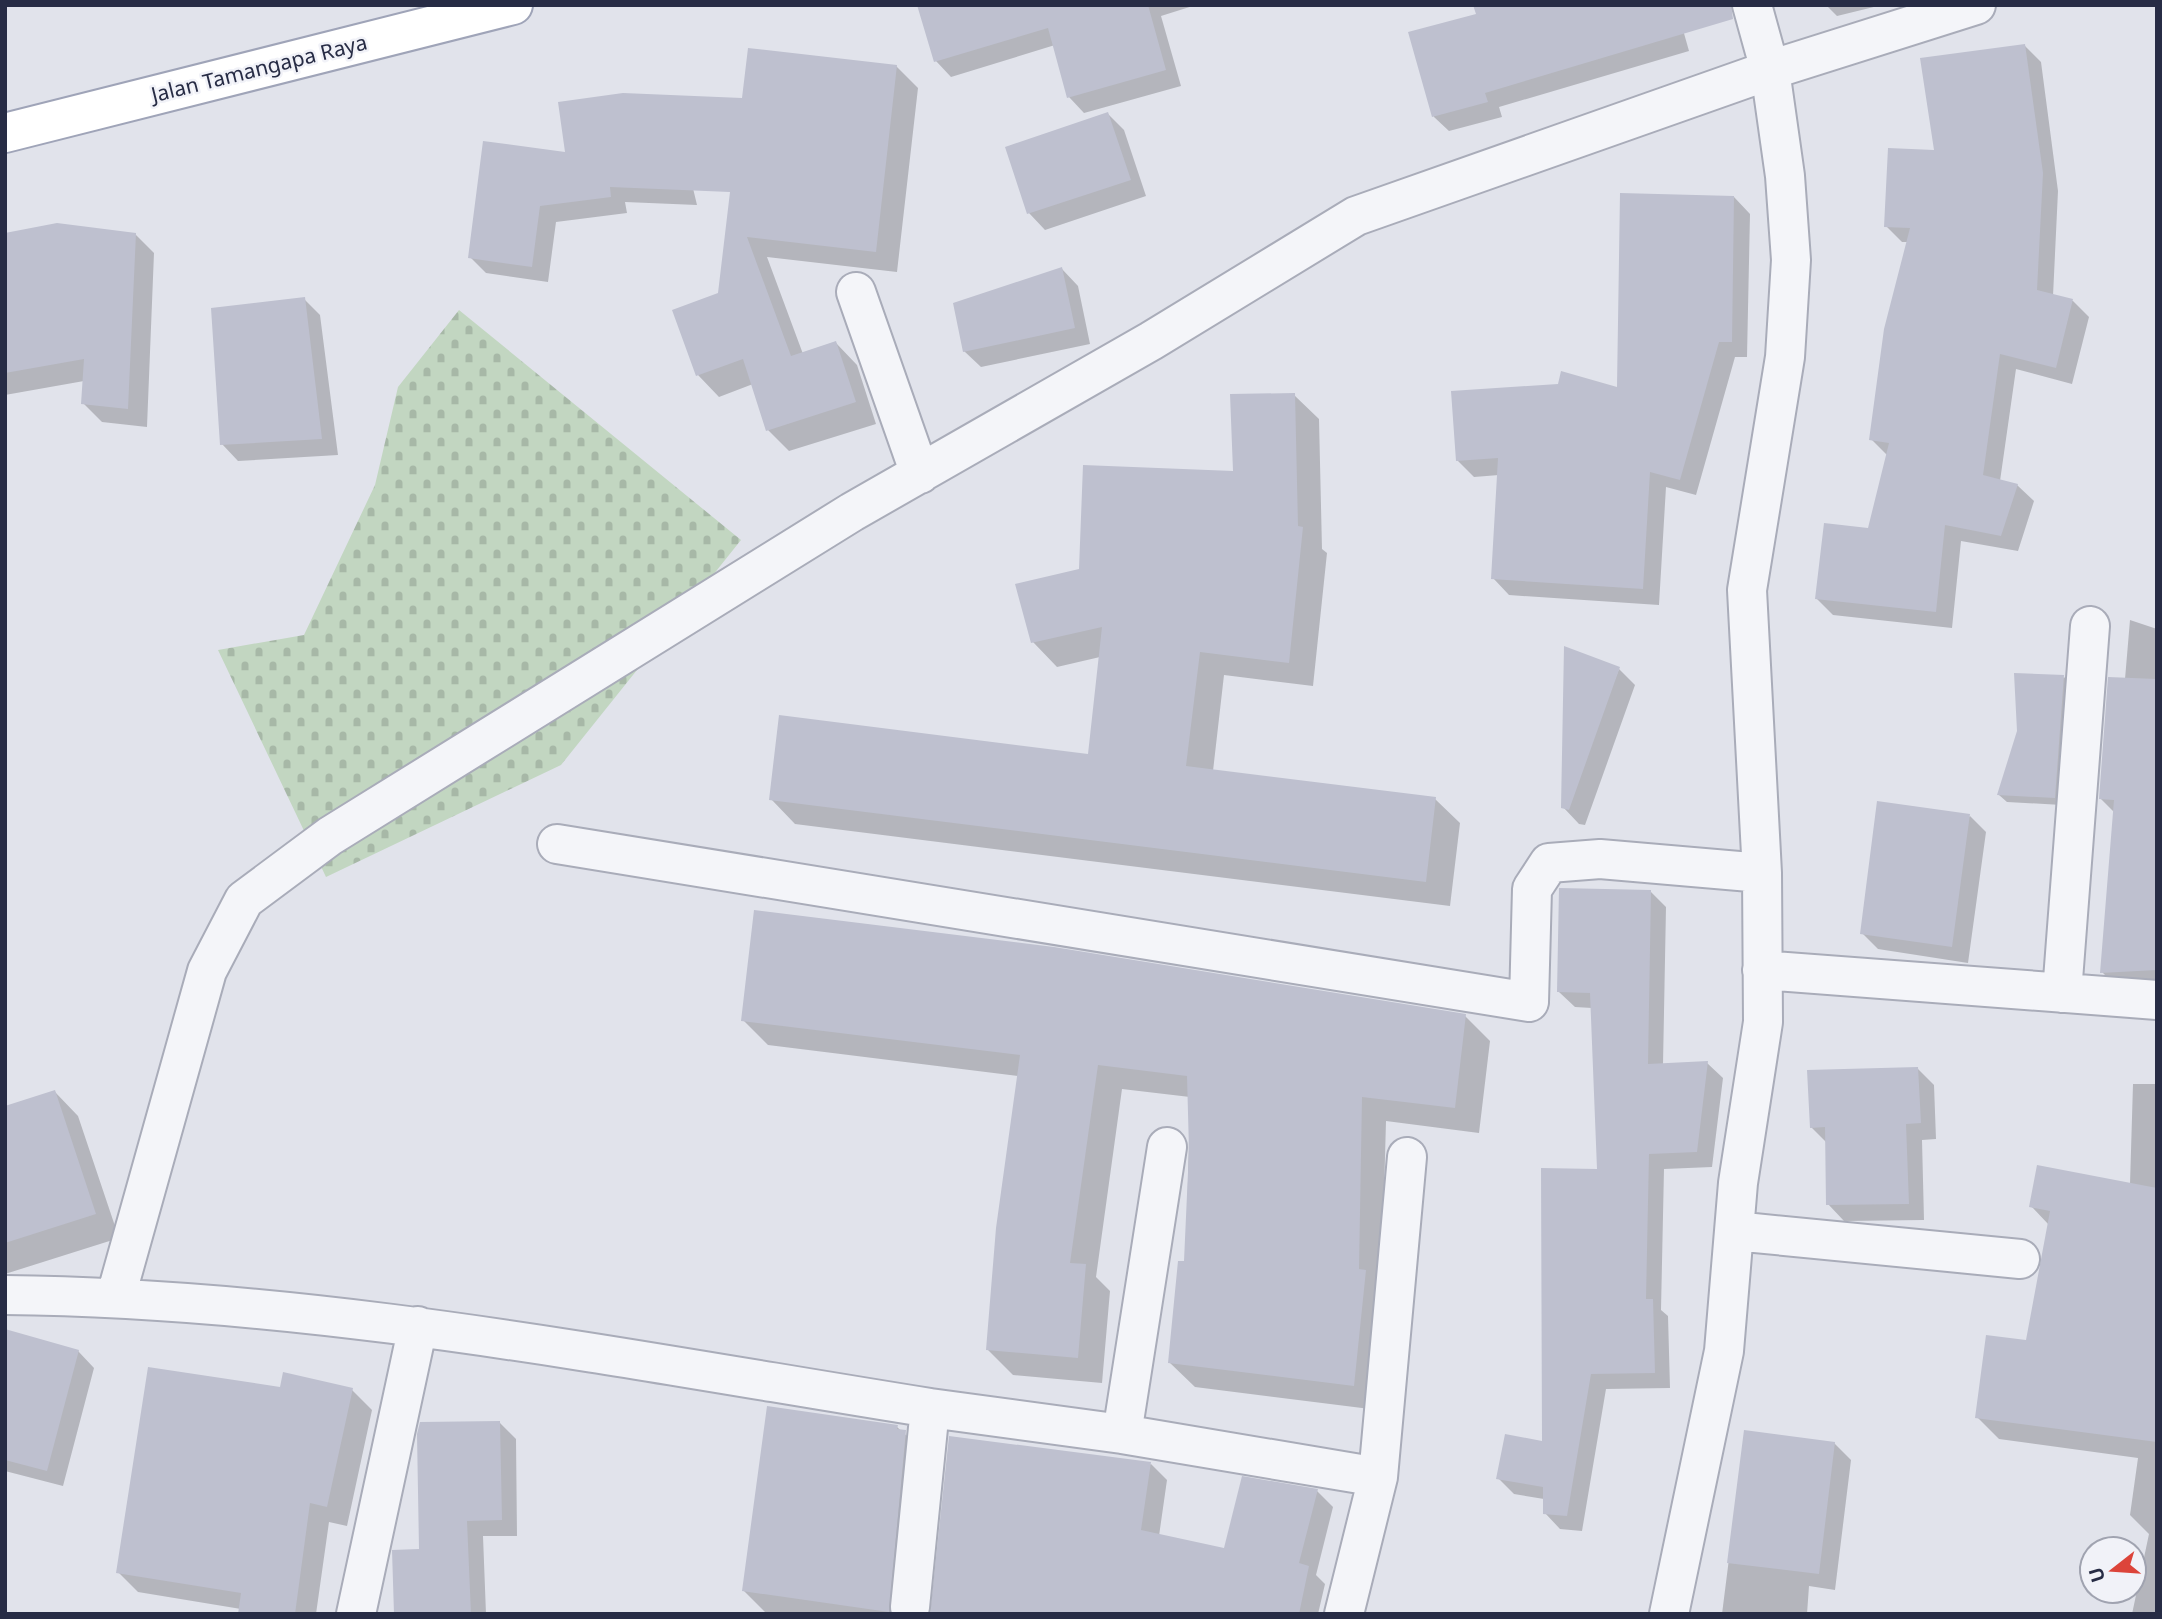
<svg xmlns="http://www.w3.org/2000/svg" width="2162" height="1619" font-family="'Noto Sans',sans-serif">
	<style>
		.cemetery { fill: url(#cemetery-stones) }
		.shadow { fill: #0003 }
		.building { fill: #bec0cf }
		.lines { fill: none; stroke-linecap: round; stroke-linejoin: round }
		.street-casing { stroke: #a9acb9; stroke-width: 42 }
		.primary-casing { stroke: #9fa4b8; stroke-width: 42 }
		.street { stroke: #f4f5f9; stroke-width: 38 }
		.primary { stroke: #fff; stroke-width: 38 }
		.labels { text-anchor: middle; dominant-baseline: central; stroke-width: 5; stroke-linejoin: round; paint-order: stroke }
		.street-label { font-size: 21px; fill: #272c45; stroke: #f1f2f8 }
	</style>
	<defs>
		<pattern id="cemetery-stones" width="16" height="16" patternUnits="userSpaceOnUse" patternTransform="scale(1.75)"><rect width="16" height="16" fill="#c2d6c1"/><path d="M2 7V4a2 2 0 0 1 4 0v3zM10 15v-3a2 2 0 0 1 4 0v3z" fill="#a7b8a7"/></pattern>
	</defs>
	<rect width="100%" height="100%" fill="#e1e3eb"/>
	<!-- cemetery -->
	<path class="cemetery" d="M 459,310 L 741,540 L 561,765 L 326,877 L 218,650 L 304,635 L 375,485 L 398,387 Z"/>
	<!-- shadow -->
	<path class="shadow" d="M 918,5 L 1196,5 L 1161,16 L 1181,86 L 1084,113 L 1069,97 L 1055,45 L 951,77 L 936,61 Z
		M 1676,5 L 1689,51 L 1499,107 L 1502,117 L 1449,131 L 1434,117 L 1410,33 Z
		M 1826,5 L 1882,5 L 1837,16 Z
		M 2025,46 L 2041,62 L 2058,191 L 2053,296 L 2073,301 L 2089,317 L 2072,384 L 2016,369 L 2000,481 L 2017,485 L 2034,501 L 2018,551 L 1961,541 L 1952,628 L 1833,615 L 1817,599 L 1870,530 L 1888,456 L 1871,439 L 1908,242 L 1902,242 L 1886,226 L 1936,152 Z
		M 896,66 L 918,88 L 897,272 L 767,257 L 803,354 L 836,343 L 857,365 L 876,424 L 789,451 L 768,430 L 753,384 L 719,397 L 698,375 L 674,311 L 719,295 L 743,99 Z
		M 675,113 L 697,205 L 625,202 L 627,213 L 556,222 L 548,282 L 486,273 L 470,257 L 567,154 Z
		M 1108,114 L 1124,130 L 1146,196 L 1045,230 L 1029,213 Z
		M 1734,197 L 1750,214 L 1747,357 L 1735,357 L 1696,495 L 1666,487 L 1659,605 L 1509,595 L 1493,578 L 1499,475 L 1474,477 L 1457,460 L 1619,389 Z
		M 135,234 L 154,253 L 147,427 L 102,422 L 83,403 L 84,381 L 5,395 L 5,235 Z
		M 1062,269 L 1078,286 L 1090,344 L 981,367 L 964,351 Z
		M 304,299 L 320,315 L 338,455 L 238,461 L 222,444 Z
		M 1294,395 L 1319,419 L 1322,549 L 1327,553 L 1313,686 L 1224,675 L 1213,771 L 1435,799 L 1460,823 L 1450,906 L 795,824 L 771,799 L 1089,756 L 1100,657 L 1057,667 L 1033,642 L 1081,571 L 1234,473 Z
		M 2130,620 L 2157,629 L 2157,995 L 2126,996 L 2102,972 L 2115,813 L 2101,799 L 2125,679 Z
		M 1619,669 L 1635,685 L 1585,825 L 1579,824 L 1563,807 Z
		M 2064,677 L 2071,685 L 2062,805 L 2007,802 L 1999,795 Z
		M 1970,816 L 1986,832 L 1968,963 L 1878,949 L 1862,933 Z
		M 1651,892 L 1666,907 L 1663,1065 L 1707,1063 L 1723,1078 L 1712,1167 L 1664,1169 L 1661,1310 L 1668,1316 L 1670,1388 L 1606,1389 L 1582,1531 L 1560,1529 L 1545,1513 L 1544,1499 L 1514,1494 L 1498,1478 L 1544,1443 L 1599,1171 L 1592,1008 L 1575,1007 L 1559,992 Z
		M 1465,1016 L 1490,1041 L 1479,1133 L 1386,1121 L 1378,1410 L 1195,1387 L 1169,1362 L 1186,1263 L 1190,1097 L 1122,1089 L 1096,1277 L 1110,1291 L 1102,1383 L 1013,1375 L 988,1350 L 1019,1076 L 768,1045 L 743,1020 Z
		M 1918,1069 L 1934,1085 L 1936,1139 L 1922,1140 L 1924,1220 L 1844,1221 L 1828,1204 L 1827,1143 L 1811,1127 Z
		M 2133,1084 L 2157,1084 L 2157,1614 L 2132,1614 L 2149,1534 L 2130,1515 L 2138,1458 L 1999,1439 L 1977,1417 L 2027,1342 L 2049,1225 L 2031,1206 L 2130,1184 Z
		M 55,1092 L 78,1116 L 119,1238 L 5,1274 L 5,1108 Z
		M 5,1331 L 78,1351 L 94,1368 L 63,1486 L 5,1471 Z
		M 352,1390 L 372,1410 L 347,1526 L 329,1522 L 316,1614 L 240,1614 L 241,1609 L 138,1592 L 118,1572 Z
		M 500,1423 L 516,1439 L 517,1536 L 483,1536 L 486,1614 L 396,1614 L 421,1550 Z
		M 897,1427 L 929,1456 L 915,1614 L 767,1614 L 744,1591 Z
		M 1745,1432 L 1834,1443 L 1851,1460 L 1835,1590 L 1809,1586 L 1807,1614 L 1722,1614 Z
		M 1151,1464 L 1167,1480 L 1159,1536 L 1226,1550 L 1317,1491 L 1333,1507 L 1316,1575 L 1325,1584 L 1318,1614 L 931,1614 Z"/>
	<!-- building -->
	<path class="building" d="M 917,5 L 1148,5 L 1166,70 L 1067,98 L 1048,28 L 934,62 Z
		M 1473,5 L 1731,5 L 1733,19 L 1485,93 L 1488,102 L 1432,117 L 1408,32 L 1476,14 Z
		M 2025,44 L 2043,173 L 2037,290 L 2073,299 L 2056,368 L 2000,354 L 1983,475 L 2018,484 L 2001,536 L 1945,525 L 1936,612 L 1815,599 L 1824,523 L 1868,528 L 1889,443 L 1869,440 L 1884,329 L 1910,228 L 1884,227 L 1888,148 L 1934,150 L 1920,58 Z
		M 748,48 L 897,65 L 876,252 L 747,237 L 791,356 L 836,341 L 856,402 L 766,431 L 743,359 L 696,376 L 672,310 L 718,293 L 730,192 L 610,187 L 611,197 L 540,206 L 532,267 L 468,258 L 483,141 L 565,152 L 558,102 L 623,93 L 742,98 Z
		M 1108,112 L 1131,180 L 1027,214 L 1005,147 Z
		M 1620,193 L 1734,196 L 1732,342 L 1719,342 L 1680,480 L 1650,472 L 1643,589 L 1491,579 L 1498,458 L 1456,461 L 1451,391 L 1558,384 L 1561,371 L 1617,387 Z
		M 57,223 L 136,233 L 128,409 L 81,404 L 84,359 L 5,373 L 5,233 Z
		M 1062,267 L 1075,328 L 963,352 L 953,303 Z
		M 305,297 L 322,439 L 220,445 L 211,308 Z
		M 1295,393 L 1298,526 L 1303,527 L 1289,663 L 1200,652 L 1186,766 L 1436,797 L 1426,882 L 769,800 L 779,715 L 1088,754 L 1102,627 L 1031,643 L 1015,584 L 1079,569 L 1083,465 L 1233,471 L 1230,394 Z
		M 1564,646 L 1620,667 L 1569,810 L 1561,808 Z
		M 2014,673 L 2064,675 L 2055,798 L 1997,795 L 2017,731 Z
		M 2108,677 L 2157,679 L 2157,970 L 2100,973 L 2114,800 L 2099,799 Z
		M 1877,801 L 1970,814 L 1952,947 L 1860,934 Z
		M 1559,888 L 1651,890 L 1648,1064 L 1708,1061 L 1697,1152 L 1649,1154 L 1646,1299 L 1653,1299 L 1655,1373 L 1591,1374 L 1567,1516 L 1543,1514 L 1543,1487 L 1496,1479 L 1505,1434 L 1542,1441 L 1541,1168 L 1597,1169 L 1590,993 L 1557,992 Z
		M 754,910 L 1054,947 L 1466,1014 L 1455,1108 L 1362,1097 L 1359,1269 L 1366,1270 L 1354,1386 L 1168,1363 L 1178,1261 L 1184,1261 L 1189,1150 L 1187,1076 L 1098,1065 L 1070,1263 L 1086,1264 L 1078,1358 L 986,1350 L 996,1228 L 1020,1055 L 741,1021 Z
		M 1918,1067 L 1921,1123 L 1906,1124 L 1909,1204 L 1826,1205 L 1825,1127 L 1810,1128 L 1807,1070 Z
		M 55,1090 L 96,1214 L 5,1243 L 5,1106 Z
		M 2037,1165 L 2157,1188 L 2157,1442 L 1975,1418 L 1986,1335 L 2026,1340 L 2050,1211 L 2029,1207 Z
		M 5,1329 L 79,1350 L 47,1471 L 5,1460 Z
		M 148,1367 L 280,1387 L 283,1372 L 353,1388 L 327,1507 L 310,1503 L 295,1614 L 238,1614 L 241,1593 L 116,1573 Z
		M 767,1406 L 898,1425 L 897,1429 L 906,1430 L 889,1612 L 742,1591 Z
		M 500,1421 L 502,1520 L 467,1521 L 471,1614 L 394,1614 L 392,1550 L 419,1549 L 417,1434 L 420,1422 Z
		M 1744,1430 L 1835,1442 L 1819,1574 L 1727,1563 Z
		M 949,1436 L 1151,1462 L 1141,1530 L 1224,1548 L 1242,1476 L 1318,1489 L 1299,1563 L 1309,1566 L 1299,1614 L 930,1614 Z"/>
	<g class="lines">
		<!-- street casing -->
		<g class="street-casing">
			<path id="street" d="M 856,292 L 920,474
				M 557,844 L 1529,1002 L 1532,889 L 1549,863 L 1600,859 L 1762,873
				M 1762,970 L 2157,1000
				M 2062,993 L 2090,626
				M 1734,1231 L 2020,1259
				M 5,1295 C 316,1298 623,1359 930,1408 L 910,1607
				M 116,1296 L 207,971 L 244,900 L 330,836 L 852,512 L 1151,341 L 1356,216 L 1770,70 L 1976,5
				M 930,1408 L 1122,1434 L 1378,1477 L 1344,1614
				M 1122,1434 L 1167,1147
				M 1378,1477 L 1407,1157
				M 356,1614 L 418,1326
				M 1669,1614 L 1724,1351 L 1738,1183 L 1763,1022 L 1762,873 L 1747,590 L 1785,357 L 1791,260 L 1785,176 L 1770,70 L 1752,5"/>
		</g>
		<!-- primary casing -->
		<g class="primary-casing">
			<path id="primary" d="M 5,133 L 513,5"/>
		</g>
		<!-- street -->
		<use href="#street" class="street"/>
		<!-- primary -->
		<use href="#primary" class="primary"/>
	</g>
	<g class="labels">
		<!-- street labels -->
		<g class="street-label">
			<text transform="translate(259 68) rotate(-14)">Jalan Tamangapa Raya</text>
		</g>
	</g>
	<!-- border -->
	<rect width="2162" height="1619" fill="none" stroke="#272c45" stroke-width="14"/>
	<!-- north arrow -->
	<g transform="translate(2113 1570) rotate(253)"><circle r="33" fill="#f1f2f8" stroke="#a0a3b0" stroke-width="2"/>
	<path d="M0-5L12 26L0 18L-12 26Z" fill="#dc443a"/>
	<text y="-10" font-size="19" font-weight="bold" text-anchor="middle" fill="#272c45">U</text>
	</g>
</svg>
